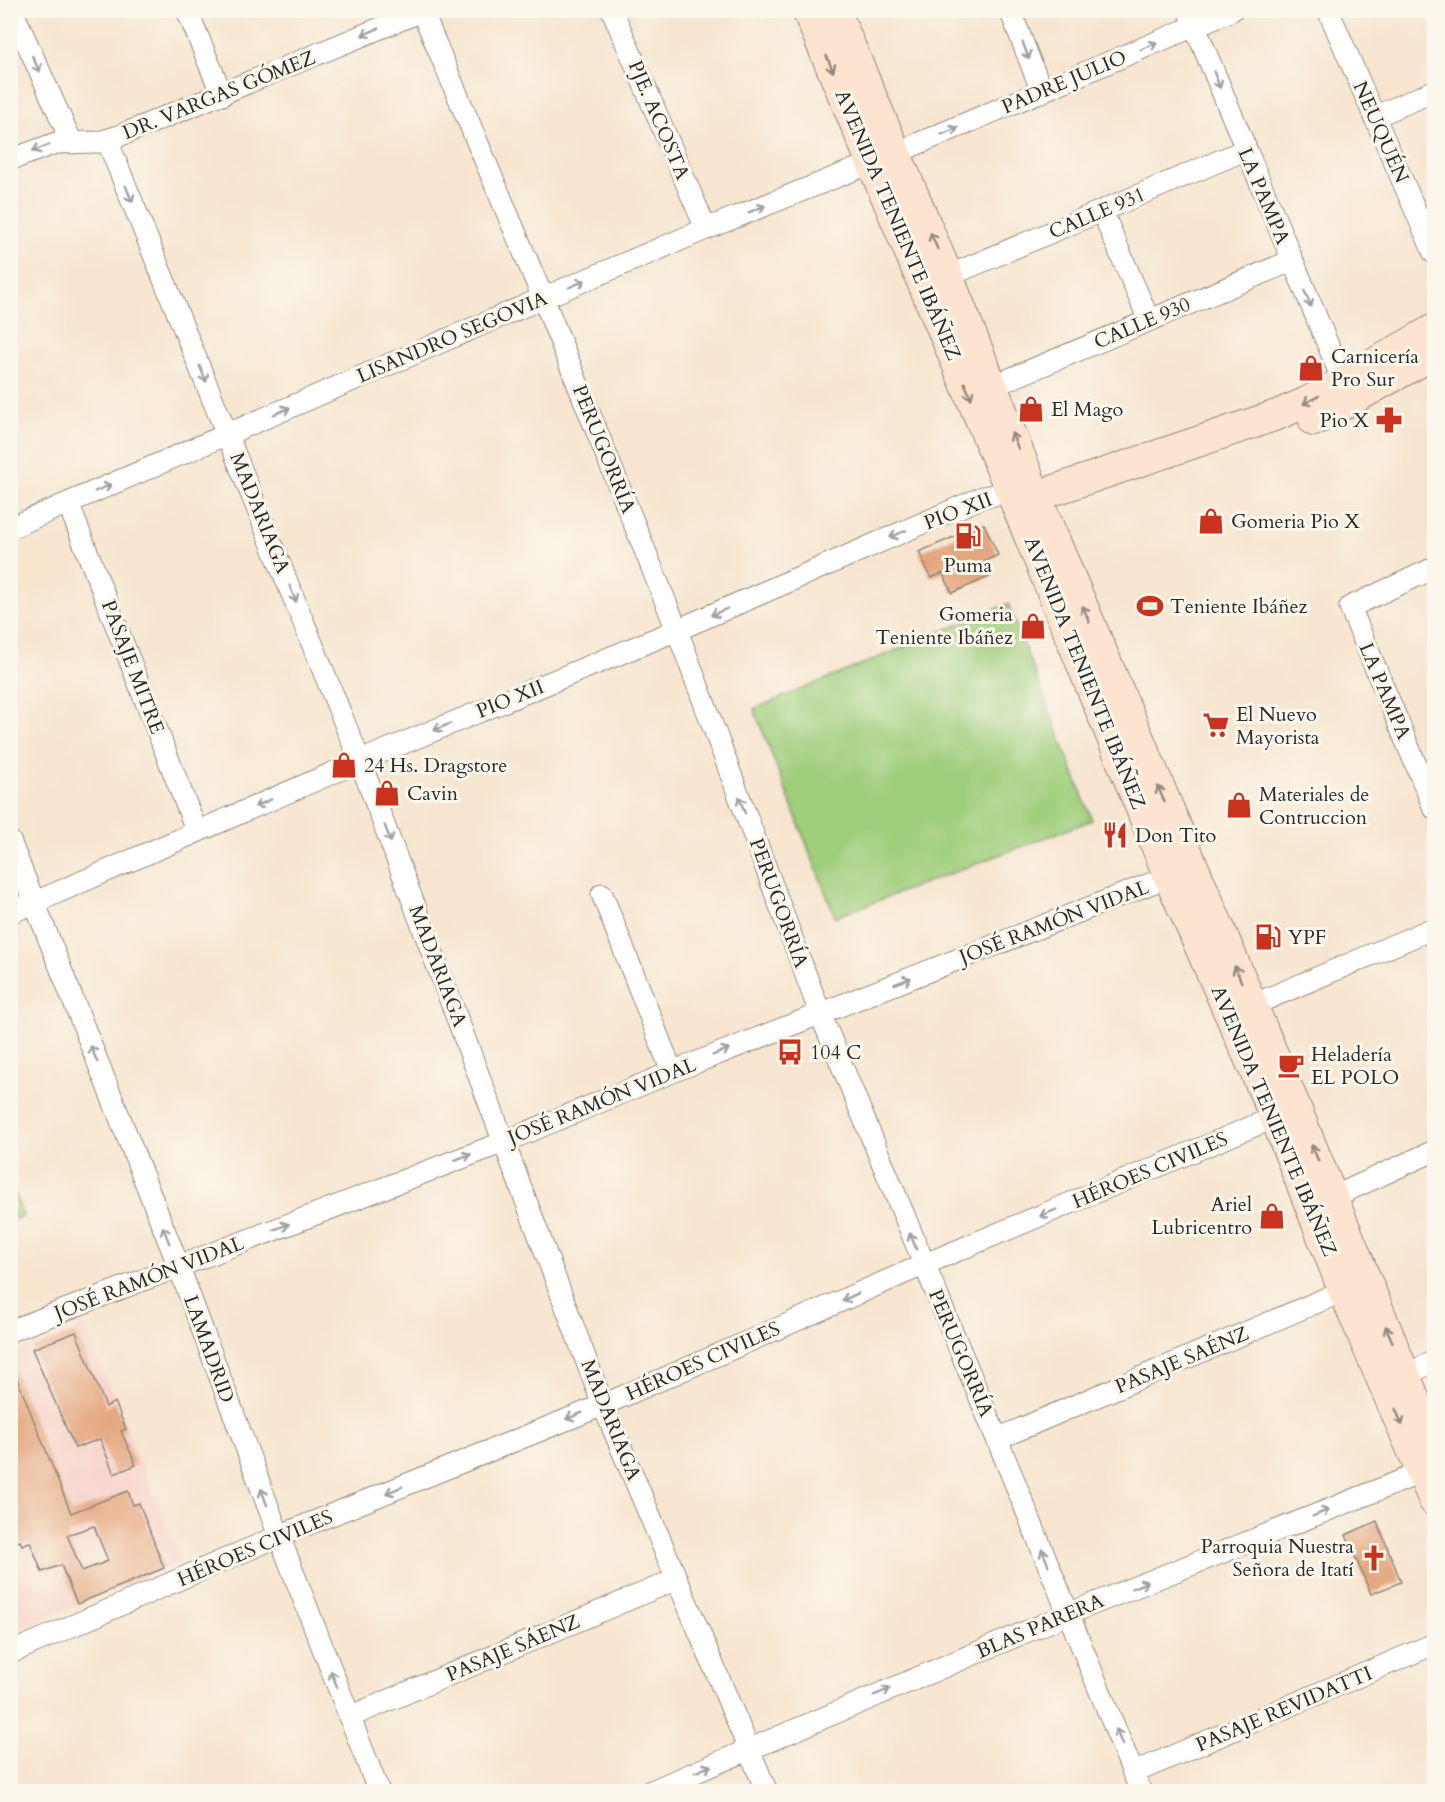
<svg xmlns="http://www.w3.org/2000/svg" width="1445" height="1802" font-family="Cardo,serif">
	<style>
		.built { fill: #f7d1c8 }
		.green { fill: #9fce7c; stroke: #657c54; stroke-width: 1.5 }
		.building { fill: #e5a780; fill-rule: evenodd }
		.lines { fill: none; stroke-linecap: round; stroke-linejoin: round }
		.street-casing { stroke: #91887d; stroke-width: 23 }
		.secondary-casing { stroke: #91887d; stroke-width: 32 }
		.street { stroke: #fff; stroke-width: 21 }
		.secondary { stroke: #fde4d1; stroke-width: 30 }
		.oneway { stroke: #a0a0a0 }
		.oneway2 { stroke: #94887e }
		.labels { text-anchor: middle; dominant-baseline: central; stroke-width: 6; stroke-linejoin: round; paint-order: stroke }
		.street-label { font-size: 20px; fill: #2b2b2b; stroke: #fbf7ec }
		.poi-label { font-size: 20px; fill: #2b2b2b; stroke: #fbf7ec; text-anchor: start }
	</style>
	<rect width="100%" height="100%" fill="#fbf7ec"/>
	<filter id="ink" filterUnits="userSpaceOnUse"><feTurbulence type="fractalNoise" baseFrequency=".0167" numOctaves="2"/><feDisplacementMap in="SourceGraphic" scale="12" xChannelSelector="R" yChannelSelector="G"/><feConvolveMatrix kernelMatrix="1 2 1 2 8 2 1 2 1" color-interpolation-filters="sRGB"/></filter>
	<filter id="wash" filterUnits="userSpaceOnUse"><feTurbulence type="fractalNoise" baseFrequency=".008" numOctaves="4" result="noise"/><feDisplacementMap in="SourceGraphic" scale="24" xChannelSelector="R" yChannelSelector="G"/><feGaussianBlur stdDeviation="1.35" result="paint"/><feColorMatrix in="noise" values="0 0 0 0 0 0 0 0 0 0 0 0 0 0 0 0 0 1.4 0 .05"/><feComposite in="paint" operator="in"/></filter>
	<g filter="url(#wash)">
		<rect width="100%" height="100%" fill="#f7e5cf"/>
		<!-- built -->
		<path class="built" d="M 84,1326 L 181,1561 L 11,1633 L 11,1354 Z"/>
		<!-- green -->
		<path class="green" d="M 1008,604 L 1092,820 L 835,917 L 754,709 Z
			M 11,1184 L 23,1216 L 11,1220 L 10,1184 Z"/>
		<g id="blocks">
			<!-- building -->
			<path class="building" d="M 984,524 L 998,555 L 985,561 L 991,576 L 952,593 L 943,573 L 931,578 L 919,552 Z
				M 76,1332 L 106,1407 L 115,1402 L 126,1429 L 121,1431 L 136,1465 L 114,1474 L 100,1439 L 75,1448 L 32,1349 Z
				M 10,1361 L 71,1513 L 128,1491 L 133,1505 L 139,1503 L 164,1568 L 77,1604 L 61,1565 L 42,1572 L 30,1542 L 22,1545 L 20,1541 L 10,1545 ZM 94,1526 L 108,1561 L 82,1571 L 67,1535 Z
				M 1377,1521 L 1401,1582 L 1371,1594 L 1346,1535 Z"/>
		</g>
	</g>
	<g filter="url(#ink)">
		<use href="#blocks" fill-opacity="0" stroke="#91887d" stroke-width="1.5"/>
		<g class="lines">
			<!-- street casing -->
			<g class="street-casing">
				<path id="street" d="M 12,10 L 72,143
					M 187,10 L 222,95
					M 612,10 L 706,229
					M 1010,10 L 1042,92
					M 1188,10 L 1343,381
					M 1328,10 L 1434,253
					M 422,11 L 543,298 L 677,630 L 820,1013 L 997,1439 L 1141,1792
					M 1374,117 L 1434,91
					M 107,140 L 360,761 L 603,1405 L 767,1792
					M 10,160 L 56,143 L 99,142 L 119,136 L 424,10
					M 1102,211 L 1149,320
					M 948,276 L 1245,150
					M 993,386 L 1291,261
					M 68,503 L 197,832
					M 10,528 L 543,298 L 706,229 L 896,153 L 1232,10
					M 1434,568 L 1350,607 L 1434,808
					M 10,841 L 179,1267 L 279,1536 L 379,1792
					M 602,894 L 672,1072
					M 10,913 L 360,761 L 677,630 L 983,497 L 1011,492
					M 1241,1010 L 1434,928
					M 1333,1197 L 1434,1151
					M 10,1331 L 504,1142 L 672,1072 L 1180,872
					M 1406,1375 L 1434,1361
					M 997,1439 L 1355,1286
					M 10,1653 L 279,1536 L 603,1405 L 923,1265 L 1287,1112
					M 349,1717 L 677,1579
					M 1133,1773 L 1434,1644
					M 649,1792 L 1068,1614 L 1433,1468"/>
			</g>
			<!-- secondary casing -->
			<g class="secondary-casing">
				<path id="secondary" d="M 807,10 L 1011,492 L 1169,877 L 1275,1117 L 1344,1292 L 1434,1501
					M 835,10 L 948,276 L 1043,513 L 1296,1108 L 1434,1446
					M 1314,421 L 1434,354
					M 1017,493 L 1037,496 L 1277,415 L 1307,402 L 1434,329"/>
			</g>
			<!-- street -->
			<use href="#street" class="street"/>
			<!-- secondary -->
			<use href="#secondary" class="secondary"/>
		</g>
		<!-- one-way arrows -->
		<defs><path id="oneway-shaft" d="M-6 0H5M1.5-3L5.5 0L1.5 3" fill="none" stroke-width="1.6" stroke-linecap="round" stroke-linejoin="round" transform="scale(1.5)"/></defs>
		<g class="oneway">
			<use href="#oneway-shaft" transform="translate(370 32) rotate(157)"/>
			<use href="#oneway-shaft" transform="translate(1149 46) rotate(-23)"/>
			<use href="#oneway-shaft" transform="translate(1026 51) rotate(69)"/>
			<use href="#oneway-shaft" transform="translate(36 64) rotate(65)"/>
			<use href="#oneway-shaft" transform="translate(1217 80) rotate(68)"/>
			<use href="#oneway-shaft" transform="translate(950 131) rotate(-23)"/>
			<use href="#oneway-shaft" transform="translate(41 148) rotate(160)"/>
			<use href="#oneway-shaft" transform="translate(129 194) rotate(68)"/>
			<use href="#oneway-shaft" transform="translate(757 209) rotate(-22)"/>
			<use href="#oneway-shaft" transform="translate(577 284) rotate(-23)"/>
			<use href="#oneway-shaft" transform="translate(1308 299) rotate(67)"/>
			<use href="#oneway-shaft" transform="translate(203 374) rotate(68)"/>
			<use href="#oneway-shaft" transform="translate(282 411) rotate(-23)"/>
			<use href="#oneway-shaft" transform="translate(103 488) rotate(-23)"/>
			<use href="#oneway-shaft" transform="translate(898 534) rotate(157)"/>
			<use href="#oneway-shaft" transform="translate(293 594) rotate(68)"/>
			<use href="#oneway-shaft" transform="translate(719 612) rotate(157)"/>
			<use href="#oneway-shaft" transform="translate(442 727) rotate(158)"/>
			<use href="#oneway-shaft" transform="translate(263 803) rotate(156)"/>
			<use href="#oneway-shaft" transform="translate(742 805) rotate(-110)"/>
			<use href="#oneway-shaft" transform="translate(388 834) rotate(69)"/>
			<use href="#oneway-shaft" transform="translate(903 981) rotate(-21)"/>
			<use href="#oneway-shaft" transform="translate(721 1052) rotate(-22)"/>
			<use href="#oneway-shaft" transform="translate(94 1054) rotate(-112)"/>
			<use href="#oneway-shaft" transform="translate(463 1157) rotate(-21)"/>
			<use href="#oneway-shaft" transform="translate(1048 1213) rotate(157)"/>
			<use href="#oneway-shaft" transform="translate(281 1227) rotate(-21)"/>
			<use href="#oneway-shaft" transform="translate(166 1235) rotate(-112)"/>
			<use href="#oneway-shaft" transform="translate(913 1241) rotate(-112)"/>
			<use href="#oneway-shaft" transform="translate(850 1297) rotate(156)"/>
			<use href="#oneway-shaft" transform="translate(574 1416) rotate(158)"/>
			<use href="#oneway-shaft" transform="translate(394 1490) rotate(158)"/>
			<use href="#oneway-shaft" transform="translate(264 1497) rotate(-110)"/>
			<use href="#oneway-shaft" transform="translate(1321 1513) rotate(-22)"/>
			<use href="#oneway-shaft" transform="translate(1045 1557) rotate(-112)"/>
			<use href="#oneway-shaft" transform="translate(1140 1585) rotate(-22)"/>
			<use href="#oneway-shaft" transform="translate(334 1679) rotate(-111)"/>
			<use href="#oneway-shaft" transform="translate(882 1692) rotate(-23)"/>
			<use href="#oneway-shaft" transform="translate(1119 1737) rotate(-112)"/>
			<use href="#oneway-shaft" transform="translate(703 1769) rotate(-23)"/>
		</g>
		<g class="oneway2">
			<use href="#oneway-shaft" transform="translate(830 64) rotate(67)"/>
			<use href="#oneway-shaft" transform="translate(934 241) rotate(-113)"/>
			<use href="#oneway-shaft" transform="translate(968 391) rotate(67)"/>
			<use href="#oneway-shaft" transform="translate(1311 400) rotate(152)"/>
			<use href="#oneway-shaft" transform="translate(1015 441) rotate(-112)"/>
			<use href="#oneway-shaft" transform="translate(1086 614) rotate(-113)"/>
			<use href="#oneway-shaft" transform="translate(1161 794) rotate(-113)"/>
			<use href="#oneway-shaft" transform="translate(1238 974) rotate(-113)"/>
			<use href="#oneway-shaft" transform="translate(1315 1153) rotate(-113)"/>
			<use href="#oneway-shaft" transform="translate(1389 1334) rotate(-113)"/>
			<use href="#oneway-shaft" transform="translate(1399 1417) rotate(67)"/>
		</g>
	</g>
	<!-- icons -->
	<defs>
		<g id="shop-bare" transform="scale(2.07)"><path d="M-5-2.5h2.3a2.7 3.5 0 0 1 5.4 0H5L5.5 6h-11ZM-1.5-2.5h3a1.5 2.3 0 0 0-3 0Z" fill="#c8321e" stroke="#fbf7ec" stroke-width="2.5" paint-order="stroke"/></g>
		<g id="pharmacy-bare" transform="scale(2.07)"><path d="M-2-6h4v4h4v4h-4v4h-4v-4h-4v-4h4Z" fill="#c8321e" stroke="#fbf7ec" stroke-width="2.5" paint-order="stroke"/></g>
		<g id="fuel-bare" transform="scale(2.07)"><path d="M-5.5-6h7V0h2V4h1.3V-2.5L3-4.5l.8-.8L6-3V5H2.5V1h-1V6h-7ZM-4.2-4.7v3.2H.2V-4.7Z" fill="#c8321e" stroke="#fbf7ec" stroke-width="2.5" paint-order="stroke"/></g>
		<g id="stadium-bare" transform="scale(2.07)"><path d="M0-5a6.5 5 0 1 0 0 10a6.5 5 0 1 0 0-10ZM-3.5-1.8h7v3.6h-7Z" fill="#c8321e" stroke="#fbf7ec" stroke-width="2.5" paint-order="stroke"/></g>
		<g id="supermarket-bare" transform="scale(2.07)"><path d="M-6-5.5h2.5l.6 2H6L4.5 2H-2.5L-4.4-4H-6ZM-1.5 3.2a1.3 1.3 0 1 0 .1 0ZM3 3.2a1.3 1.3 0 1 0 .1 0Z" fill="#c8321e" stroke="#fbf7ec" stroke-width="2.5" paint-order="stroke"/></g>
		<g id="restaurant-bare" transform="scale(2.07)"><path d="M-5-6h1v4h1v-4h1v4h1v-4h1v5L-1.5 .5V6h-2V.5L-5-1ZM5-6V6H3V1.5H1.5Q1.5-4 5-6Z" fill="#c8321e" stroke="#fbf7ec" stroke-width="2.5" paint-order="stroke"/></g>
		<g id="bus-bare" transform="scale(2.07)"><path d="M-5-6H5V4H4V6H2V4H-2V6H-4V4H-5ZM-3.5-4V0h7V-4ZM-3.5 1.2v1.5H-2V1.2ZM2 1.2v1.5H3.5V1.2Z" fill="#c8321e" stroke="#fbf7ec" stroke-width="2.5" paint-order="stroke"/></g>
		<g id="cafe-bare" transform="scale(2.07)"><path d="M-5.5-4.5H6V0H3Q3 3.5 0 3.5H-2.5Q-5.5 3.5-5.5 0ZM3-3.2v2h1.7v-2ZM-6 4.5H4V6H-6Z" fill="#c8321e" stroke="#fbf7ec" stroke-width="2.5" paint-order="stroke"/></g>
		<g id="church-bare" transform="scale(2.07)"><path d="M-1.2-6h2.4v3.5h3.3v2.4h-3.3V6h-2.4V-.1h-3.3v-2.4h3.3Z" fill="#c8321e" stroke="#fbf7ec" stroke-width="2.5" paint-order="stroke"/></g>
	</defs>
	<g fill-rule="evenodd">
		<use href="#shop-bare" x="1311" y="368"/>
		<use href="#shop-bare" x="1031" y="409"/>
		<use href="#pharmacy-bare" x="1389" y="420"/>
		<use href="#shop-bare" x="1211" y="521"/>
		<use href="#fuel-bare" x="968" y="536"/>
		<use href="#stadium-bare" x="1150" y="606"/>
		<use href="#shop-bare" x="1033" y="626"/>
		<use href="#supermarket-bare" x="1216" y="725"/>
		<use href="#shop-bare" x="344" y="765"/>
		<use href="#shop-bare" x="387" y="793"/>
		<use href="#shop-bare" x="1239" y="805"/>
		<use href="#restaurant-bare" x="1115" y="835"/>
		<use href="#fuel-bare" x="1268" y="937"/>
		<use href="#bus-bare" x="790" y="1052"/>
		<use href="#cafe-bare" x="1291" y="1065"/>
		<use href="#shop-bare" x="1272" y="1216"/>
		<use href="#church-bare" x="1374" y="1558"/>
	</g>
	<g class="labels">
		<!-- street labels -->
		<g class="street-label">
			<text transform="translate(1064 82) rotate(-23)">PADRE JULIO</text>
			<text transform="translate(219 95) rotate(-22)">DR. VARGAS GÓMEZ</text>
			<text transform="translate(659 120) rotate(67)">PJE. ACOSTA</text>
			<text transform="translate(1381 132) rotate(66)">NEUQUÉN</text>
			<text transform="translate(1264 196) rotate(67)">LA PAMPA</text>
			<text transform="translate(1097 213) rotate(-23)">CALLE 931</text>
			<text transform="translate(898 225) rotate(67)">AVENIDA TENIENTE IBÁÑEZ</text>
			<text transform="translate(1142 323) rotate(-23)">CALLE 930</text>
			<text transform="translate(452 337) rotate(-23)">LISANDRO SEGOVIA</text>
			<text transform="translate(604 449) rotate(68)">PERUGORRÍA</text>
			<text transform="translate(958 511) rotate(-21)">PIO XII</text>
			<text transform="translate(260 513) rotate(68)">MADARIAGA</text>
			<text transform="translate(133 667) rotate(69)">PASAJE MITRE</text>
			<text transform="translate(1085 673) rotate(68)">AVENIDA TENIENTE IBÁÑEZ</text>
			<text transform="translate(1385 691) rotate(67)">LA PAMPA</text>
			<text transform="translate(510 699) rotate(-22)">PIO XII</text>
			<text transform="translate(779 903) rotate(70)">PERUGORRÍA</text>
			<text transform="translate(1054 922) rotate(-21)">JOSÉ RAMÓN VIDAL</text>
			<text transform="translate(438 966) rotate(69)">MADARIAGA</text>
			<text transform="translate(602 1101) rotate(-22)">JOSÉ RAMÓN VIDAL</text>
			<text transform="translate(1274 1121) rotate(67)">AVENIDA TENIENTE IBÁÑEZ</text>
			<text transform="translate(1150 1170) rotate(-23)">HÉROES CIVILES</text>
			<text transform="translate(149 1278) rotate(-21)">JOSÉ RAMÓN VIDAL</text>
			<text transform="translate(209 1349) rotate(70)">LAMADRID</text>
			<text transform="translate(961 1353) rotate(67)">PERUGORRÍA</text>
			<text transform="translate(1182 1360) rotate(-23)">PASAJE SAÉNZ</text>
			<text transform="translate(703 1361) rotate(-24)">HÉROES CIVILES</text>
			<text transform="translate(611 1420) rotate(68)">MADARIAGA</text>
			<text transform="translate(255 1548) rotate(-23)">HÉROES CIVILES</text>
			<text transform="translate(1040 1626) rotate(-23)">BLAS PARERA</text>
			<text transform="translate(513 1648) rotate(-23)">PASAJE SÁENZ</text>
			<text transform="translate(1284 1709) rotate(-23)">PASAJE REVIDATTI</text>
		</g>
		<!-- poi labels -->
		<g class="poi-label">
			<text x="1331" y="356">Carnicería<tspan x="1331" dy="23">Pro Sur</tspan></text>
			<text x="1051" y="409">El Mago</text>
			<text x="1369" y="420" text-anchor="end">Pio X</text>
			<text x="1231" y="521">Gomeria Pio X</text>
			<text x="968" y="565" text-anchor="middle">Puma</text>
			<text x="1170" y="606">Teniente Ibáñez</text>
			<text x="1013" y="614" text-anchor="end">Gomeria<tspan x="1013" dy="23">Teniente Ibáñez</tspan></text>
			<text x="1236" y="714">El Nuevo<tspan x="1236" dy="23">Mayorista</tspan></text>
			<text x="364" y="765">24 Hs. Dragstore</text>
			<text x="407" y="793">Cavin</text>
			<text x="1259" y="794">Materiales de<tspan x="1259" dy="23">Contruccion</tspan></text>
			<text x="1135" y="835">Don Tito</text>
			<text x="1288" y="937">YPF</text>
			<text x="810" y="1052">104 C</text>
			<text x="1311" y="1054">Heladería<tspan x="1311" dy="23">EL POLO</tspan></text>
			<text x="1252" y="1204" text-anchor="end">Ariel<tspan x="1252" dy="23">Lubricentro</tspan></text>
			<text x="1354" y="1546" text-anchor="end">Parroquia Nuestra<tspan x="1354" dy="23">Señora de Itatí</tspan></text>
		</g>
	</g>
	<!-- margin -->
	<rect width="1445" height="1802" fill="none" stroke="#fbf7ec" stroke-width="36"/>
</svg>
